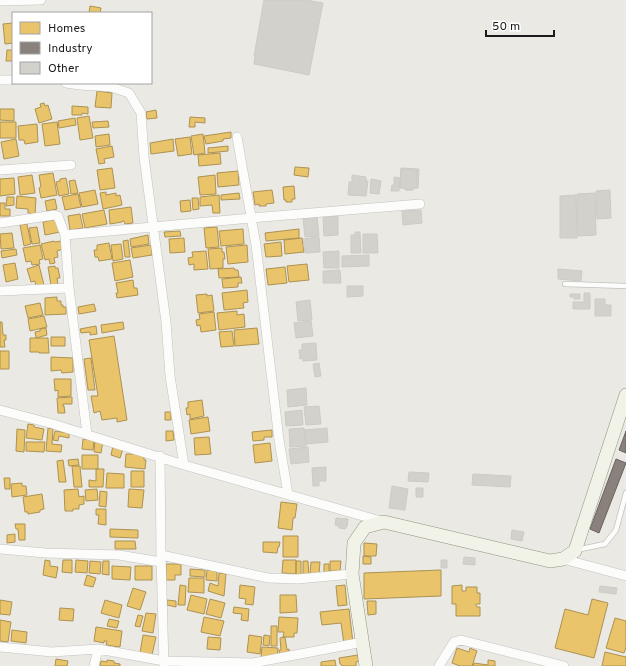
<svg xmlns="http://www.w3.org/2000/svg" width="626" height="666" font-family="Overpass,sans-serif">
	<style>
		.homes { fill: #e9c46a; stroke: #ac9253 }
		.industry { fill: #8a817c; stroke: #69635f }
		.building { fill: #d3d1cc; stroke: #cdcbc5 }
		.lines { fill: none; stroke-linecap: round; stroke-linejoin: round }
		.lane-casing { stroke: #c3c2c0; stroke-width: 6 }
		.street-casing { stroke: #c3c2c0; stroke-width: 10 }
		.secondary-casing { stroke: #90947c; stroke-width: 14 }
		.lane { stroke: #fcfcfb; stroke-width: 4.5 }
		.street { stroke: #fcfcfb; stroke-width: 9 }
		.secondary { stroke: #f1f2e8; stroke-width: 13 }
	</style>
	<rect width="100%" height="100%" fill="#eae9e4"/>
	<!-- homes -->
	<path class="homes" d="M 90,6 L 101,8 L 100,13 L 89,13 Z
		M 13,23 L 13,43 L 5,44 L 3,24 Z
		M 7,50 L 13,50 L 13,61 L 6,61 Z
		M 97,91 L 112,93 L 111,108 L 95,107 Z
		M 44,103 L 45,106 L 48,105 L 52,119 L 39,123 L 35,109 L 41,107 L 40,104 Z
		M 72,106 L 88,107 L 88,114 L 82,113 L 82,115 L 72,115 Z
		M 0,109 L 14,109 L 14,121 L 0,120 Z
		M 156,110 L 157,118 L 147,119 L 146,112 Z
		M 89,116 L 93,138 L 80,140 L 77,118 Z
		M 190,117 L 205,118 L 205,123 L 195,122 L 195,127 L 189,127 Z
		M 75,118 L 76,125 L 59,128 L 58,121 Z
		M 108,121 L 109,127 L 93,128 L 92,122 Z
		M 0,122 L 16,122 L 16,138 L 0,138 Z
		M 57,122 L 60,144 L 45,146 L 42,124 Z
		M 37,124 L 38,142 L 25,144 L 24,140 L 19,140 L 18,126 Z
		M 231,132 L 231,138 L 223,139 L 223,141 L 206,144 L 204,136 Z
		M 109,134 L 110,145 L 96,147 L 95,136 Z
		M 203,134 L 205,153 L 194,155 L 191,136 Z
		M 190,137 L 192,154 L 178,156 L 175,139 Z
		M 16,139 L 19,156 L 4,159 L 1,142 Z
		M 173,139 L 174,151 L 151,154 L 150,143 Z
		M 112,146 L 114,157 L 104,159 L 105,163 L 99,164 L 96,149 Z
		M 228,146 L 228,151 L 208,153 L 208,148 Z
		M 220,153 L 221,164 L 199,166 L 198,155 Z
		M 295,167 L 309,168 L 308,177 L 294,175 Z
		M 112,168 L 115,188 L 100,190 L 97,170 Z
		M 238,171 L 239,185 L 218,187 L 217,173 Z
		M 53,173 L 57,195 L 41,198 L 39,188 L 41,187 L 39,175 Z
		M 32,175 L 35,193 L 20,195 L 18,177 Z
		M 215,175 L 216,194 L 200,195 L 198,177 Z
		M 14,178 L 15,194 L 0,196 L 0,179 Z
		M 66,178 L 69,194 L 59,196 L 56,182 L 60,181 L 60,179 Z
		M 75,180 L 78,193 L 71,194 L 69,181 Z
		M 294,186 L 295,199 L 292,199 L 292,202 L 286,202 L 286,200 L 284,200 L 283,187 Z
		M 95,190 L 98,204 L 82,207 L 79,193 Z
		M 272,190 L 274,203 L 266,204 L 266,206 L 259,206 L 259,204 L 255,205 L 253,192 Z
		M 106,192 L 106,195 L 116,193 L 116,196 L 120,195 L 122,205 L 103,209 L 100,193 Z
		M 239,193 L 240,199 L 221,200 L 221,195 Z
		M 78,194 L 81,207 L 65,210 L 62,197 Z
		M 219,195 L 220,213 L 213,213 L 212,205 L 200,206 L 200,197 Z
		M 17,196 L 36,198 L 35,214 L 28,213 L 28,209 L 16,208 Z
		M 7,197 L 14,197 L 14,205 L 6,206 Z
		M 192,198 L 198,198 L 199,209 L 193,210 Z
		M 55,199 L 57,209 L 47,211 L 45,201 Z
		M 190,200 L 191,211 L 181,212 L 180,201 Z
		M 0,203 L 5,203 L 5,209 L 10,209 L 10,216 L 0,216 Z
		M 131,207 L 133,223 L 125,224 L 124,221 L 122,221 L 122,222 L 110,224 L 109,210 Z
		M 104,210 L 107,224 L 85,228 L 82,214 Z
		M 80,214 L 83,228 L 70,230 L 68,216 Z
		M 57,219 L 60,232 L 45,235 L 43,222 Z
		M 27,224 L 31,244 L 24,246 L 20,225 Z
		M 37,227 L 40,243 L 32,244 L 29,228 Z
		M 217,227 L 219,247 L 206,248 L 204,228 Z
		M 243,229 L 244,244 L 221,246 L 219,231 Z
		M 299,229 L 299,238 L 266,241 L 265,233 Z
		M 180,231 L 181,236 L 165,237 L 164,232 Z
		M 12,233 L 14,248 L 1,249 L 0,234 Z
		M 148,235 L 149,244 L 131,247 L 130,239 Z
		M 184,238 L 185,252 L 170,253 L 169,239 Z
		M 302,238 L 304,252 L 285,254 L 284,240 Z
		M 128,240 L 130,257 L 125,257 L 123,241 Z
		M 54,241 L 55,242 L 61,241 L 63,249 L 57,251 L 58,257 L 54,258 L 55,263 L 50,264 L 49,259 L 45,260 L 41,244 Z
		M 281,242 L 282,256 L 266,257 L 264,244 Z
		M 109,243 L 112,259 L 99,261 L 98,257 L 95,257 L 94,250 L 97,250 L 97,245 Z
		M 121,244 L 123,259 L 113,261 L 111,245 Z
		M 40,245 L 43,259 L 39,260 L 40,264 L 32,265 L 31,261 L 26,262 L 23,248 Z
		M 151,245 L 152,255 L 133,258 L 131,248 Z
		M 247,245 L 248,262 L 228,264 L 226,247 Z
		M 222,248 L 222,252 L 224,252 L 225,259 L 223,259 L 223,268 L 210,269 L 208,249 Z
		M 16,249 L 17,255 L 2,258 L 1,251 Z
		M 206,251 L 208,269 L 194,270 L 194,264 L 189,265 L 188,258 L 193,257 L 192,252 Z
		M 130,260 L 133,277 L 115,281 L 112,263 Z
		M 15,263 L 18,279 L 6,282 L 3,265 Z
		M 307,264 L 309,280 L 289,282 L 287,266 Z
		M 39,265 L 44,285 L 36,287 L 35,281 L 31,282 L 27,269 Z
		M 55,266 L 55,268 L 58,268 L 60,278 L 57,278 L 58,284 L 51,285 L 48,267 Z
		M 285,267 L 287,283 L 268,285 L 266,269 Z
		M 234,268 L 235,270 L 238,270 L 239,277 L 219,278 L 218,269 Z
		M 241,277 L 242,283 L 238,283 L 238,287 L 223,288 L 222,279 Z
		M 133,280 L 134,288 L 137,288 L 138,295 L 117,298 L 116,293 L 118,293 L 116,283 Z
		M 247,290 L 248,302 L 243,303 L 244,308 L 224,310 L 222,293 Z
		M 207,294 L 207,296 L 212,295 L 214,311 L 198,313 L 196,295 Z
		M 57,297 L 57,301 L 61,301 L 61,305 L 63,305 L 63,307 L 66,307 L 66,314 L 45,315 L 45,298 Z
		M 40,303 L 43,315 L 28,318 L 25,306 Z
		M 94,304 L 96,311 L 79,314 L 78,307 Z
		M 237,311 L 237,315 L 244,314 L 245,327 L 219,330 L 217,313 Z
		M 214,312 L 216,330 L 201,332 L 200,325 L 197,326 L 196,320 L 200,319 L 199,314 Z
		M 44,316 L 47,327 L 30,331 L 28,319 Z
		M 0,322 L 2,322 L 3,335 L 6,335 L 6,340 L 4,340 L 5,347 L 0,347 Z
		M 123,322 L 124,329 L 102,333 L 101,325 Z
		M 96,326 L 97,334 L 90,335 L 90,332 L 81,333 L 80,329 Z
		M 46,328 L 47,335 L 36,338 L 35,332 L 40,331 L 40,329 Z
		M 257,328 L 259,344 L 235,346 L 234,330 Z
		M 232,331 L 234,346 L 221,347 L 219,332 Z
		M 114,336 L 127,420 L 117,422 L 117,418 L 102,420 L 100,411 L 94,413 L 91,396 L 98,396 L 89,340 Z
		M 51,337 L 65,337 L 65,346 L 51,346 Z
		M 30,338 L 48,338 L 49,353 L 39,353 L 39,352 L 30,352 Z
		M 0,351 L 9,351 L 9,369 L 0,369 Z
		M 51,357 L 73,358 L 73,372 L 62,373 L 61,370 L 51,371 Z
		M 91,358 L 95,390 L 88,390 L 84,359 Z
		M 54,379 L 71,379 L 71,396 L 58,397 L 58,390 L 55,391 Z
		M 72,397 L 72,404 L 63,404 L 63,406 L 64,406 L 65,413 L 58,413 L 57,398 Z
		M 202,400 L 204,416 L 190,419 L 190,414 L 187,415 L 186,408 L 188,408 L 188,402 Z
		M 165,412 L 171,412 L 171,420 L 165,420 Z
		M 208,417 L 210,431 L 191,434 L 189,420 Z
		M 28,424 L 34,425 L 34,427 L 44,429 L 42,440 L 26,438 Z
		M 48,428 L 53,429 L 52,444 L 62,445 L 61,452 L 46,451 Z
		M 17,429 L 25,430 L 24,452 L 16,451 Z
		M 272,430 L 272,437 L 264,437 L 264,440 L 253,441 L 252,432 Z
		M 55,431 L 69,433 L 69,438 L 59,436 L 58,441 L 53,440 Z
		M 166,431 L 173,431 L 174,440 L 166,441 Z
		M 209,437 L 211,454 L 195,455 L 194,438 Z
		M 83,439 L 94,440 L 93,450 L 82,449 Z
		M 95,440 L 103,441 L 101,453 L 94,452 Z
		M 26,442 L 45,442 L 44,452 L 26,451 Z
		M 270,443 L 272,461 L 255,463 L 253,445 Z
		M 113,446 L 123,449 L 120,458 L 111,455 Z
		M 133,453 L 144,456 L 144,460 L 146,460 L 145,469 L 125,467 L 126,454 L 133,454 Z
		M 82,455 L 98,455 L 98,469 L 82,469 Z
		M 78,459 L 79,465 L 69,466 L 68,460 Z
		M 63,460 L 66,482 L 59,482 L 57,461 Z
		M 72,466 L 80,466 L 82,487 L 74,487 Z
		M 96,469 L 104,469 L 103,487 L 89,487 L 89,480 L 96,481 Z
		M 131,471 L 144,471 L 144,487 L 131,487 Z
		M 107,473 L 124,474 L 124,488 L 106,488 Z
		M 4,478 L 10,478 L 10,489 L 5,489 Z
		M 22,483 L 22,486 L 26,486 L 27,495 L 12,497 L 11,484 Z
		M 78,489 L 79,497 L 84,496 L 84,504 L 79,505 L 79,509 L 73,509 L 73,511 L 65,511 L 64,490 Z
		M 97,489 L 98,500 L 86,501 L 85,490 Z
		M 129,489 L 144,490 L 142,508 L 128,507 Z
		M 100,491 L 107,492 L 106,507 L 99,506 Z
		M 42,494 L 44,509 L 40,510 L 40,512 L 28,514 L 28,512 L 25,512 L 23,497 Z
		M 281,502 L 297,504 L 295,518 L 293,518 L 292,530 L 278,528 Z
		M 96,509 L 106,509 L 106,525 L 98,524 L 99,515 L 96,515 Z
		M 15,524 L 25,524 L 25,540 L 19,540 L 18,529 L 16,529 Z
		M 110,529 L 138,530 L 138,538 L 110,537 Z
		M 15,534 L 15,542 L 7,543 L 7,535 Z
		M 283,536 L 298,536 L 298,557 L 283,557 Z
		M 115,541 L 135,541 L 136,549 L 115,549 Z
		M 263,542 L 280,542 L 279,547 L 278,547 L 277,553 L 263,552 Z
		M 364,543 L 377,544 L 376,556 L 364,556 Z
		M 363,556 L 371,557 L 371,564 L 363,564 Z
		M 45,560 L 50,561 L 50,566 L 58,567 L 56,578 L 43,575 Z
		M 63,560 L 72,560 L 72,573 L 62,572 Z
		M 76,560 L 88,561 L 87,573 L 75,572 Z
		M 283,560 L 296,560 L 296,574 L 282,573 Z
		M 90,561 L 101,562 L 100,574 L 89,573 Z
		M 103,561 L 109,561 L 109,575 L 102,574 Z
		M 296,561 L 301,561 L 301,575 L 296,575 Z
		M 303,561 L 308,561 L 309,576 L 303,576 Z
		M 330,561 L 341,561 L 340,571 L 330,571 Z
		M 311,562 L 320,562 L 319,574 L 310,574 Z
		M 166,564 L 181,564 L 181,575 L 175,575 L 175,580 L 166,580 Z
		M 324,564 L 329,564 L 329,572 L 324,575 Z
		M 112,566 L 131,567 L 130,580 L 112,579 Z
		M 135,566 L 152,566 L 152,580 L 135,580 Z
		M 190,569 L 205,570 L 205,577 L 190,576 Z
		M 207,570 L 217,571 L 217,581 L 206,580 Z
		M 441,570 L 441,596 L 364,599 L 364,573 Z
		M 219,573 L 226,574 L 224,596 L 208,591 L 210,583 L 218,586 Z
		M 87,575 L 96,578 L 93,587 L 84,585 Z
		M 189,578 L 204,578 L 204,593 L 188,592 Z
		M 180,585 L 186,586 L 185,605 L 178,605 Z
		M 240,585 L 255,587 L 253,605 L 245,604 L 246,599 L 239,598 Z
		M 345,585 L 347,605 L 338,606 L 336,586 Z
		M 462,585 L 462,591 L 466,591 L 466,587 L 477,587 L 477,593 L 480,593 L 480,604 L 476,604 L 476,606 L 477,607 L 480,607 L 480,616 L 456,616 L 456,604 L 452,604 L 452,586 Z
		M 133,588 L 146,592 L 140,610 L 127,606 Z
		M 191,595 L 207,599 L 204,614 L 187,610 Z
		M 280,595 L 296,595 L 297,612 L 280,613 Z
		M 210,599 L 225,603 L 221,618 L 206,614 Z
		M 592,599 L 608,603 L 594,658 L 555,648 L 565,609 L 588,615 Z
		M 0,600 L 12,602 L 10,615 L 0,614 Z
		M 105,600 L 122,605 L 119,618 L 101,613 Z
		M 167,600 L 176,601 L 176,607 L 167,605 Z
		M 367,601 L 376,601 L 376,614 L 368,615 Z
		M 234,607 L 249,609 L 248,621 L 241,620 L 242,614 L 233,613 Z
		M 60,608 L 74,609 L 73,621 L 59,620 Z
		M 349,609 L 353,643 L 344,644 L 341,623 L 322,625 L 320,612 Z
		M 146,613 L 156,614 L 153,633 L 142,631 Z
		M 138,615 L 143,616 L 140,627 L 135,626 Z
		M 204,617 L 224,621 L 220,636 L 201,632 Z
		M 279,617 L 298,618 L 297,633 L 294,633 L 294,637 L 283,637 L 284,632 L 278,632 Z
		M 615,618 L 626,621 L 626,647 L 624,653 L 606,648 Z
		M 109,619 L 119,621 L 117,628 L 107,626 Z
		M 0,620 L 11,622 L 8,642 L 0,641 Z
		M 271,626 L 277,626 L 277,646 L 271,646 Z
		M 96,627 L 122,631 L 120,647 L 106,645 L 107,641 L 104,641 L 104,643 L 94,641 Z
		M 12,630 L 27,632 L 26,643 L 11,641 Z
		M 143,635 L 156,637 L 152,655 L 140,653 Z
		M 249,635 L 262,637 L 260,654 L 247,652 Z
		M 264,635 L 270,636 L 269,646 L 263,645 Z
		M 208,637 L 221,638 L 220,650 L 207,649 Z
		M 285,637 L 287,650 L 289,649 L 290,657 L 280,658 L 279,650 L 281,650 L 280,638 Z
		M 262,647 L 278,648 L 277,659 L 261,658 Z
		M 457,648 L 469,652 L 470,648 L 477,651 L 472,666 L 460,666 L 452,663 Z
		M 605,652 L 626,657 L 626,666 L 602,666 Z
		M 358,655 L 359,661 L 356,662 L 356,666 L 342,666 L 341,664 L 340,664 L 339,658 Z
		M 56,659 L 68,661 L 67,666 L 55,666 Z
		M 107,660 L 114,661 L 114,663 L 120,664 L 120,666 L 100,666 L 101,661 L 107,662 Z
		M 335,660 L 336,666 L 321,666 L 321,662 Z
		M 488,660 L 495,661 L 495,666 L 473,666 L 474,663 L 488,665 Z"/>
	<!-- industry -->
	<path class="industry" d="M 626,431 L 626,453 L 619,450 Z
		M 616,459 L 626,463 L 599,533 L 590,529 Z"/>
	<!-- building -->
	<path class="building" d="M 264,0 L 306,0 L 323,3 L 309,75 L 254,64 L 255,56 L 254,56 Z
		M 401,168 L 419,169 L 418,188 L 413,188 L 413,190 L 405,190 L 405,188 L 400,188 Z
		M 401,169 L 417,170 L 417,188 L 413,188 L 412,190 L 406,190 L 406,188 L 400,188 Z
		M 352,175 L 366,177 L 366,181 L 368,181 L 366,196 L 348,195 L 349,182 L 352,182 Z
		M 394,177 L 400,178 L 399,191 L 391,191 L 392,185 L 394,185 Z
		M 371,179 L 381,181 L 379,194 L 370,193 Z
		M 610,190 L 611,218 L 597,219 L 596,191 Z
		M 595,193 L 596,235 L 578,236 L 577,194 Z
		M 576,195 L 577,238 L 560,238 L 560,196 Z
		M 421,210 L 422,223 L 403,225 L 402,211 Z
		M 323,216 L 338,216 L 338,235 L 324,236 Z
		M 317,217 L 319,236 L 305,237 L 303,218 Z
		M 355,232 L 360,232 L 361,253 L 351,253 L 351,235 L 355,235 Z
		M 363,234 L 377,234 L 378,253 L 363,253 Z
		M 319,237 L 320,252 L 305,253 L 303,239 Z
		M 339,251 L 339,268 L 324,268 L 323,252 Z
		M 369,255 L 369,266 L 342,267 L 342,256 Z
		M 558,269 L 582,271 L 581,281 L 558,279 Z
		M 340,270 L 341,283 L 323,283 L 323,271 Z
		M 347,286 L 363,286 L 363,296 L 347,297 Z
		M 584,293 L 590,293 L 590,309 L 573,309 L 573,302 L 584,302 Z
		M 570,294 L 580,294 L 580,299 L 574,299 L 574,297 L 570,297 Z
		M 595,299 L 605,299 L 605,305 L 611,305 L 611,316 L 595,316 Z
		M 310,300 L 312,320 L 298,321 L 296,302 Z
		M 311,321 L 313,336 L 296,338 L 294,323 Z
		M 316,343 L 317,360 L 303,361 L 303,358 L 300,359 L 299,350 L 302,350 L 302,344 Z
		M 319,363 L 321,376 L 315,377 L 313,364 Z
		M 306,388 L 307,405 L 288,407 L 287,390 Z
		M 319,406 L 321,424 L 306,425 L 304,407 Z
		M 302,410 L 303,425 L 286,426 L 285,412 Z
		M 304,428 L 306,446 L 290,447 L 289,429 Z
		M 327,428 L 328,442 L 306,444 L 305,430 Z
		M 308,447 L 309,462 L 291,464 L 289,449 Z
		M 326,467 L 326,481 L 319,481 L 319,486 L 313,486 L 312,468 Z
		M 409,472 L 429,473 L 428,482 L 408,481 Z
		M 473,474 L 511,476 L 510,487 L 472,485 Z
		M 392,486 L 408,489 L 405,510 L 389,508 Z
		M 416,488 L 423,488 L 423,497 L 416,497 Z
		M 336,518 L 348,519 L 347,527 L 346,527 L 345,529 L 339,528 L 339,526 L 335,525 Z
		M 512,530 L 524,532 L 522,541 L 511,539 Z
		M 464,557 L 475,558 L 475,565 L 463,564 Z
		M 441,560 L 447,560 L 447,568 L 441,568 Z
		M 600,586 L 617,588 L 616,594 L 599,592 Z"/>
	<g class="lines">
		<!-- lane casing -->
		<g class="lane-casing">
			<path id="lane" d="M 565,284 L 626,286
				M 576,550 L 605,544 L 616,530 L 626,493"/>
		</g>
		<!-- street casing -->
		<g class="street-casing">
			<path id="street" d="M 0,1 L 41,0
				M 0,80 L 13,80
				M 66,83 L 80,85 L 111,87 L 129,93 L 141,113 L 144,157 L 166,322 L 170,376 L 184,465
				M 237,137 L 256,245 L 279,440 L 288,494
				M 0,170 L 71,165
				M 0,223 L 54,215 L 58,216 L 59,219 L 65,235 L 69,288 L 87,434
				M 65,235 L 251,218 L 420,204
				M 0,291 L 69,288
				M 0,410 L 53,424 L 184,465 L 384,522
				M 160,456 L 161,555 L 164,666
				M 0,549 L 45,553 L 119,555 L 161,562
				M 161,555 L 268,578 L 298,579 L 352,574
				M 563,559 L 626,576
				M 0,647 L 52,652 L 98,649 L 164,661 L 253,663 L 363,642
				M 94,666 L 98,649
				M 439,666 L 454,642 L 461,640 L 564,666"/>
		</g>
		<!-- secondary casing -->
		<g class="secondary-casing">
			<path id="secondary" d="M 366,666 L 352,574 L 354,543 L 365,527 L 384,522 L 550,561 L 563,559 L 575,551 L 626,395"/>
		</g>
		<!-- lane -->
		<use href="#lane" class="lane"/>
		<!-- street -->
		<use href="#street" class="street"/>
		<!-- secondary -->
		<use href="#secondary" class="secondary"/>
	</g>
	<!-- legend -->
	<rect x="12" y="12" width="140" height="72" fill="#ffffff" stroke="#a4a4a4"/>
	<rect x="20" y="22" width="20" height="12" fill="#e9c46a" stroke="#a4a4a4"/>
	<text x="48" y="32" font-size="12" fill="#1c1c1c">Homes</text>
	<rect x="20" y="42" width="20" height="12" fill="#8a817c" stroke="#a4a4a4"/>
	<text x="48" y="52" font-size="12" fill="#1c1c1c">Industry</text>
	<rect x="20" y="62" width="20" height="12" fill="#d3d1cc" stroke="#a4a4a4"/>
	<text x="48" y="72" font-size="12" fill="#1c1c1c">Other</text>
	<!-- scale -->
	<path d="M486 30v6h68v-6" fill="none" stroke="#1c1c1c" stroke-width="2"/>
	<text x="492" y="30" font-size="12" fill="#1c1c1c" stroke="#ffffff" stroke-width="3" paint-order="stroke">50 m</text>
</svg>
